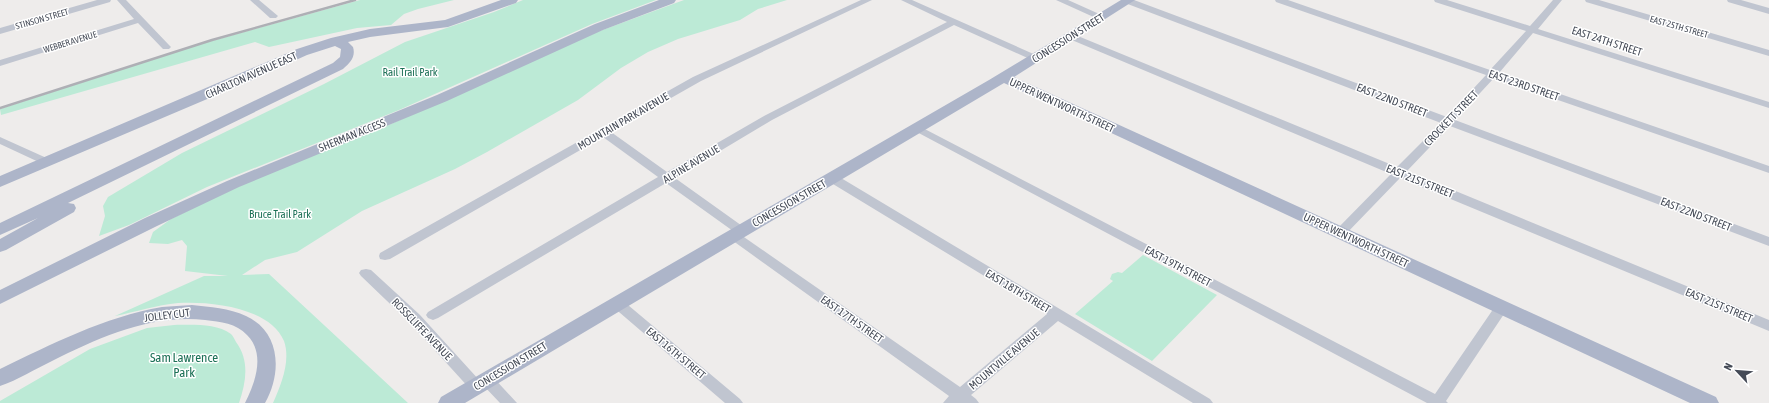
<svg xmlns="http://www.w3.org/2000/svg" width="1769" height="403" font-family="'Asap Condensed',sans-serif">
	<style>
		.green { fill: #bcead6 }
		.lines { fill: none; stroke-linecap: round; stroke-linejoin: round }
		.minor { fill: #c0c5d0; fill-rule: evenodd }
		.major { fill: #adb5c9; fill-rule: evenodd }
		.rail { stroke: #aeafb5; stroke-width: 2.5 }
		.labels { text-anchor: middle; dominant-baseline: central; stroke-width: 3; stroke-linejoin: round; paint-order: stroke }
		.far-street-label { font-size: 9px; fill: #454b57; stroke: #fff }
		.street-label { font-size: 11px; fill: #454b57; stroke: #fff }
		.park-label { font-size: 11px; fill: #1d7157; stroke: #fff }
		.near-park-label { font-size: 13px; fill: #1d7157; stroke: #fff }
	</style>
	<rect width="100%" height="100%" fill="#eeeceb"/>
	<!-- green -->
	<path class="green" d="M 360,0 L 454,0 L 418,9 L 404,14 L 391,25 L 357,28 L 269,47 L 255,42 L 1,115 L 0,109 L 197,45 Z
		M 523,0 L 656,0 L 592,24 L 399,110 L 207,187 L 129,225 L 99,236 L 105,216 L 103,206 L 108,197 L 182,153 L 324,84 L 405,42 L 494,12 Z
		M 684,0 L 787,0 L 758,9 L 740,20 L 678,39 L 648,52 L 621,68 L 578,100 L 487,152 L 455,169 L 362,211 L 297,252 L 265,260 L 242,275 L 269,274 L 408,403 L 273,403 C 281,385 291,361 284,341 C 270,307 209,301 178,303 C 157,305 135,312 115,316 L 204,276 L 228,276 L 185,271 L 187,246 L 182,240 L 168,244 L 149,243 L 153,232 L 171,219 L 207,201 L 284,166 L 382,128 L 589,35 Z
		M 1143,255 L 1217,295 L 1152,361 L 1075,314 L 1113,281 L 1110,279 L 1112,274 L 1118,272 L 1122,273 Z
		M 174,325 C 191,325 216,323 231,334 C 233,336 235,340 236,342 C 250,361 246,382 239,403 L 0,403 L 0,401 L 90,349 L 147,328 Z"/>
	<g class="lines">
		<!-- minor -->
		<path class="minor" d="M 97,0 L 111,0 L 110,2 L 0,34 L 0,28 Z
			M 117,0 L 126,0 L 169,45 L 171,47 L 169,49 L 163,49 L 138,23 L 0,66 L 0,60 L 134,19 Z
			M 250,0 L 259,0 L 278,16 L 276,18 L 270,18 Z
			M 861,0 L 872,0 L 701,81 L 611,132 L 667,172 L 764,116 L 947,22 L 901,0 L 912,0 L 1038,56 L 1040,58 L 1038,60 L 1032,60 L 954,25 L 772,120 L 675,178 L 745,228 L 747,231 L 745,234 L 741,235 L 960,387 L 1047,314 L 828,181 L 826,178 L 828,175 L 836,175 L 1210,399 L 1213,403 L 1193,403 L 1058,321 L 971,395 L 976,399 L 979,403 L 943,403 L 949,396 L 729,238 L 727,235 L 729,232 L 733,231 L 666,183 L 438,318 L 433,320 L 428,318 L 426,315 L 428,312 L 658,177 L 603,137 L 390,259 L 385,260 L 380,259 L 379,256 L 380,253 L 693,77 Z
			M 1056,0 L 1068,0 L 1106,17 L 1101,20 L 1098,19 Z
			M 1124,0 L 1134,0 L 1447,117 L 1486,75 L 1276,2 L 1275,0 L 1288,0 L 1490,70 L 1526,31 L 1435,2 L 1434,0 L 1447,0 L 1530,26 L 1553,0 L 1562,0 L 1538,29 L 1769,102 L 1769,108 L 1533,33 L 1499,73 L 1769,166 L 1769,173 L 1494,78 L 1455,120 L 1769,237 L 1769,246 L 1450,126 L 1407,171 L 1769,320 L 1769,331 L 1400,178 L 1344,236 L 1336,236 L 1334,233 L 1336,230 L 1391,174 L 1067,38 L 1065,36 L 1067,34 L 1073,34 L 1397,167 L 1441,123 L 1125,3 Z
			M 1585,0 L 1599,0 L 1769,50 L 1769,56 L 1586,2 Z
			M 1727,0 L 1741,0 L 1769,8 L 1769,14 L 1728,2 Z
			M 917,125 L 1435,394 L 1496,305 L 1501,303 L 1506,305 L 1508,308 L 1446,401 L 1448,403 L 1427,403 L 913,130 L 912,128 L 913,126 Z
			M 0,137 L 51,160 L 53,162 L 47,165 L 43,164 L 0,144 Z
			M 366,269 L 371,270 L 420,315 L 480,381 L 482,376 L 487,374 L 492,376 L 517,403 L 500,403 L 483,385 L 481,390 L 476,392 L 471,390 L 410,323 L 361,276 L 359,273 L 361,270 Z
			M 617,298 L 622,300 L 740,399 L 743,403 L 725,403 L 612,306 L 610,303 L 612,300 Z"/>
		<!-- major -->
		<path class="major" d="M 501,0 L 518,0 L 516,3 L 448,27 L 370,37 L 348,42 L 353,47 C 356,57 350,63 343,69 L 68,203 L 74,204 L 76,208 L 74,212 L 6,250 L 0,252 L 0,239 L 38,218 L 0,235 L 0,223 L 333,63 L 340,57 L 341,49 L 335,46 L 307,55 L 252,80 L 0,187 L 0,176 L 297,49 L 331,38 L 370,29 L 445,20 Z
			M 659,0 L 676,0 L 674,3 L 603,30 L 447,101 L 239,187 L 157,226 L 0,304 L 0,290 L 145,218 L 227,181 L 437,95 L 595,24 Z
			M 1121,0 L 1135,0 L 1014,77 L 1716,397 L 1719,403 L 1690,403 L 1004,83 L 465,403 L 438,403 L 441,397 L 989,80 Z
			M 192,305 C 210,307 229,308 246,316 C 281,332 282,373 265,403 L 245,403 C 255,383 266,354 247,335 C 236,323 221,322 205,320 C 151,314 100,337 52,361 C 35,369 18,380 0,386 L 0,369 C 52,344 104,317 162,307 C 171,306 182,306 192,305 Z"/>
		<!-- rail -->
		<path class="rail" d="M 0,108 L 212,40 L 355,0"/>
	</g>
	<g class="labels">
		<!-- far-street labels -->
		<g class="far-street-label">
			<text transform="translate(42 19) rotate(-16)">STINSON STREET</text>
			<text transform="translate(1679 27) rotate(16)">EAST 25TH STREET</text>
			<text transform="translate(70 42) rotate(-17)">WEBBER AVENUE</text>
		</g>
		<!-- street labels -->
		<g class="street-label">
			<text transform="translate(1068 38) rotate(-32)">CONCESSION STREET</text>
			<text transform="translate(1607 41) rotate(18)">EAST 24TH STREET</text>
			<text transform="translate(251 75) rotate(-24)">CHARLTON AVENUE EAST</text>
			<text transform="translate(1524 85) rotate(19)">EAST 23RD STREET</text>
			<text transform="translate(1392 100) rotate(21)">EAST 22ND STREET</text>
			<text transform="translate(1062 105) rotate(25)">UPPER WENTWORTH STREET</text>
			<text transform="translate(1451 118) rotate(-46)">CROCKETT STREET</text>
			<text transform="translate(623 121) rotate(-30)">MOUNTAIN PARK AVENUE</text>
			<text transform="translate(352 135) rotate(-22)">SHERMAN ACCESS</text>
			<text transform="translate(691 164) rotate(-31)">ALPINE AVENUE</text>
			<text transform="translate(1420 181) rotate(22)">EAST 21ST STREET</text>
			<text transform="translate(789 203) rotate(-30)">CONCESSION STREET</text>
			<text transform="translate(1696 214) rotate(21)">EAST 22ND STREET</text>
			<text transform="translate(1356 240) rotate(25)">UPPER WENTWORTH STREET</text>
			<text transform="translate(1178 266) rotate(28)">EAST 19TH STREET</text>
			<text transform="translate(1018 291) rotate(31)">EAST 18TH STREET</text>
			<text transform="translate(1719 305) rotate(23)">EAST 21ST STREET</text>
			<text transform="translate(167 315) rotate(-7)">JOLLEY CUT</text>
			<text transform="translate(852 319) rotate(35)">EAST 17TH STREET</text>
			<text transform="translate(422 329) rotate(46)">ROSSCLIFFE AVENUE</text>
			<text transform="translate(676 353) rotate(40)">EAST 16TH STREET</text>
			<text transform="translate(1004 359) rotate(-40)">MOUNTVILLE AVENUE</text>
			<text transform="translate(510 366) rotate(-31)">CONCESSION STREET</text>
		</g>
		<!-- park labels -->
		<g class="park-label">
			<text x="410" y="72">Rail Trail Park</text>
			<text x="280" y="214">Bruce Trail Park</text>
		</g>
		<!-- near-park labels -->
		<g class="near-park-label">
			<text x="184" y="357">Sam Lawrence<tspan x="184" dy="15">Park</tspan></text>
		</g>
	</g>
	<!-- north arrow -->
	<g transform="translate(1737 371) rotate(296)" stroke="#ffffff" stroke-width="3" paint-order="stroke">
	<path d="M0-3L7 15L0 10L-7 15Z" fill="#454b57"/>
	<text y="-6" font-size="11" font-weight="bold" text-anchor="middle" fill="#454b57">N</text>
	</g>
</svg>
